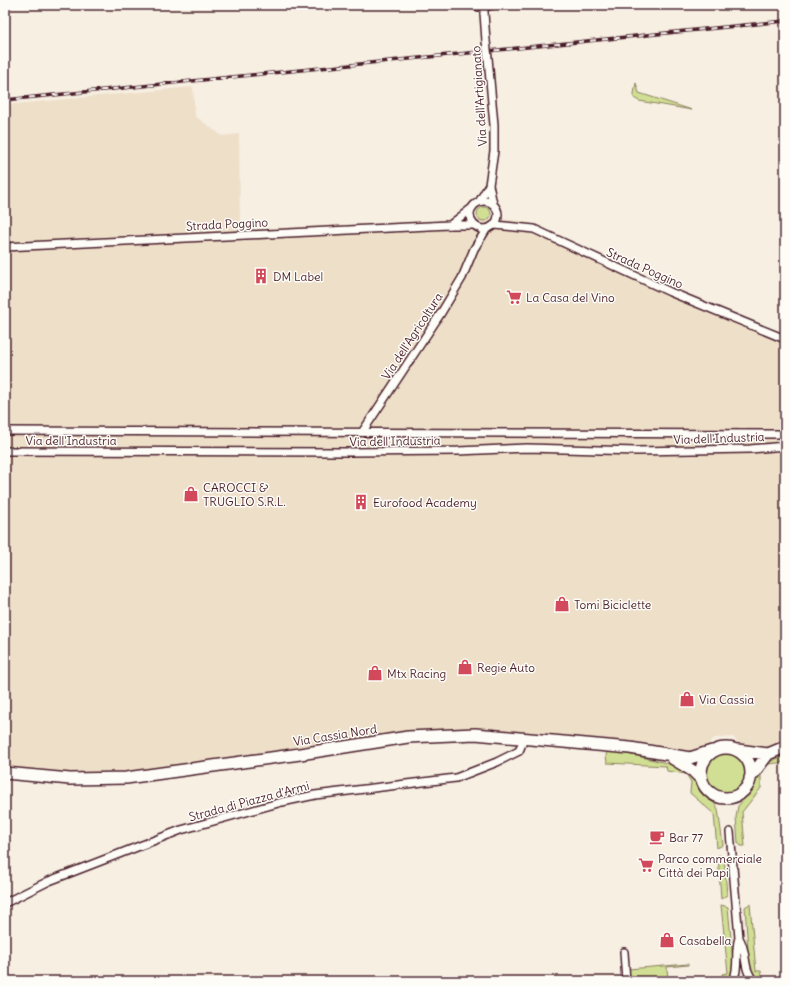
<svg xmlns="http://www.w3.org/2000/svg" width="790" height="986" font-family="Delius,sans-serif">
	<style>
		.built { fill: #eedfc9 }
		.green { fill: #d0df93; stroke: #8d7f5f }
		.lines { fill: none; stroke-linecap: round; stroke-linejoin: round }
		.street-casing { stroke: #4a1f2b; stroke-width: 10 }
		.primary-casing { stroke: #4a1f2b; stroke-width: 14 }
		.street { stroke: #fdfcf7; stroke-width: 7 }
		.primary { stroke: #fdfcf7; stroke-width: 11 }
		.rail-casing { stroke: #4a1f2b; stroke-width: 3.5 }
		.rail { stroke: #fdfcf7; stroke-width: 2; stroke-dasharray: 6; stroke-linecap: butt }
		.street-bridge-casing { stroke: #4a1f2b; stroke-width: 10; stroke-linecap: butt }
		.street-bridge { stroke: #fdfcf7; stroke-width: 7 }
		.labels { text-anchor: middle; dominant-baseline: central; stroke-width: 3; stroke-linejoin: round; paint-order: stroke }
		.street-label { font-size: 12px; fill: #4a1f2b; stroke: #fdfcf7 }
		.poi-label { font-size: 12px; fill: #4a1f2b; stroke: #fdfcf7; text-anchor: start }
	</style>
	<rect width="100%" height="100%" fill="#f6efe2"/>
	<filter id="ink" filterUnits="userSpaceOnUse"><feTurbulence type="fractalNoise" baseFrequency=".025" numOctaves="2"/><feDisplacementMap in="SourceGraphic" scale="8" xChannelSelector="R" yChannelSelector="G"/><feConvolveMatrix kernelMatrix="1 2 1 2 8 2 1 2 1" color-interpolation-filters="sRGB"/></filter>
	<g filter="url(#ink)">
		<!-- built -->
		<path class="built" d="M 193,87 L 195,116 L 222,136 L 239,134 L 240,230 L 487,218 L 522,221 L 673,289 L 785,335 L 785,740 L 761,749 L 748,749 L 738,743 L 733,737 L 714,738 L 706,747 L 692,753 L 642,743 L 475,729 L 117,774 L 53,774 L 5,770 L 5,105 Z"/>
		<!-- green -->
		<path class="green" d="M 636,83 L 639,93 L 692,110 L 639,101 L 634,98 L 634,94 Z
			M477 214a7 7 0 1 1 14 0a7 7 0 1 1-14 0Z
			M705 772a21 21 0 1 1 42 0a21 21 0 1 1-42 0Z
			M 608,751 L 638,756 L 682,767 L 693,778 L 700,792 L 715,804 L 718,809 L 723,845 L 717,848 L 714,814 L 690,793 L 691,782 L 686,774 L 667,771 L 666,766 L 607,763 L 606,755 Z
			M 785,755 L 785,762 L 769,764 L 761,771 L 761,788 L 742,812 L 745,846 L 741,846 L 738,843 L 736,817 L 738,806 L 752,790 L 757,774 L 765,764 Z
			M 718,855 L 724,857 L 727,895 L 721,899 Z
			M 750,904 L 756,971 L 761,971 L 762,976 L 765,979 L 785,979 L 785,981 L 761,981 L 753,976 L 749,964 L 745,907 Z
			M 721,905 L 728,907 L 734,971 L 729,981 L 714,981 L 723,980 L 722,974 L 728,973 Z
			M 688,964 L 688,965 L 667,967 L 668,981 L 630,981 L 628,969 Z"/>
		<g class="lines">
			<!-- street casing -->
			<g class="street-casing">
				<path id="street" d="M 473,5 L 479,7 L 492,5
					M 484,13 L 486,41
					M 488,58 L 494,125 L 494,151 L 489,185 L 493,204
					M470 215a14 14 0 1 1 28 0a14 14 0 1 1-28 0Z
					M 479,202 L 489,185
					M 450,225 L 472,208
					M 495,225 L 534,229 L 670,292 L 785,339
					M 5,247 L 449,225 L 474,225
					M 5,431 L 785,434
					M 363,431 L 441,313 L 462,278 L 474,249 L 486,230
					M 5,451 L 350,452 L 458,451 L 527,448 L 637,451 L 750,449 L 785,446
					M 730,832 L 739,938 C 734,952 740,967 733,981
					M 5,903 L 49,881 L 181,830 L 282,802 L 315,795 L 456,778 L 497,762 L 519,751 L 524,739
					M 739,938 C 748,952 742,969 754,981
					M 624,952 L 626,981"/>
			</g>
			<!-- primary casing -->
			<g class="primary-casing">
				<path id="primary" d="M701 773a25 25 0 1 1 50 0a25 25 0 1 1-50 0Z
					M 738,750 L 768,754
					M 672,758 L 693,771 L 702,780
					M 5,773 L 70,779 L 126,778 L 300,754 L 408,737 L 475,734 L 630,748 L 690,758 L 712,751
					M 750,778 L 768,754 L 785,747"/>
			</g>
			<!-- street -->
			<use href="#street" class="street"/>
			<!-- primary -->
			<use href="#primary" class="primary"/>
			<!-- rail casing -->
			<g class="rail-casing">
				<path id="rail" d="M 5,100 L 785,21"/>
			</g>
			<!-- rail -->
			<use href="#rail" class="rail"/>
			<!-- street-bridge casing -->
			<g class="street-bridge-casing">
				<path id="street-bridge" d="M 484,5 L 484,13
					M 486,41 L 488,58"/>
			</g>
			<!-- street-bridge -->
			<use href="#street-bridge" class="street-bridge"/>
		</g>
	</g>
	<!-- icons -->
	<defs>
		<g id="building-bare" transform="scale(1.2)"><path d="M-4-6H4V6H1V3H-1V6H-4ZM-2.5-4.3h1.7v1.8h-1.7ZM.8-4.3h1.7v1.8H.8ZM-2.5-1h1.7V.8h-1.7ZM.8-1h1.7V.8H.8Z" fill="#d1495b" stroke="#fdfcf7" stroke-width="2.5" paint-order="stroke"/></g>
		<g id="supermarket-bare" transform="scale(1.2)"><path d="M-6-5.5h2.5l.6 2H6L4.5 2H-2.5L-4.4-4H-6ZM-1.5 3.2a1.3 1.3 0 1 0 .1 0ZM3 3.2a1.3 1.3 0 1 0 .1 0Z" fill="#d1495b" stroke="#fdfcf7" stroke-width="2.5" paint-order="stroke"/></g>
		<g id="shop-bare" transform="scale(1.2)"><path d="M-5-2.5h2.3a2.7 3.5 0 0 1 5.4 0H5L5.5 6h-11ZM-1.5-2.5h3a1.5 2.3 0 0 0-3 0Z" fill="#d1495b" stroke="#fdfcf7" stroke-width="2.5" paint-order="stroke"/></g>
		<g id="cafe-bare" transform="scale(1.2)"><path d="M-5.5-4.5H6V0H3Q3 3.5 0 3.5H-2.5Q-5.5 3.5-5.5 0ZM3-3.2v2h1.7v-2ZM-6 4.5H4V6H-6Z" fill="#d1495b" stroke="#fdfcf7" stroke-width="2.5" paint-order="stroke"/></g>
	</defs>
	<g fill-rule="evenodd">
		<use href="#building-bare" x="261" y="276"/>
		<use href="#supermarket-bare" x="514" y="297"/>
		<use href="#shop-bare" x="191" y="494"/>
		<use href="#building-bare" x="361" y="502"/>
		<use href="#shop-bare" x="562" y="604"/>
		<use href="#shop-bare" x="465" y="667"/>
		<use href="#shop-bare" x="375" y="673"/>
		<use href="#shop-bare" x="687" y="699"/>
		<use href="#cafe-bare" x="657" y="837"/>
		<use href="#supermarket-bare" x="646" y="865"/>
		<use href="#shop-bare" x="667" y="940"/>
	</g>
	<g class="labels">
		<!-- street labels -->
		<g class="street-label">
			<text transform="translate(479 96) rotate(-94)">Via dell'Artigianato</text>
			<text transform="translate(227 224) rotate(-3)">Strada Poggino</text>
			<text transform="translate(645 268) rotate(24)">Strada Poggino</text>
			<text transform="translate(412 336) rotate(-57)">Via dell'Agricoltura</text>
			<text transform="translate(719 438) rotate(-2)">Via dell'Industria</text>
			<text x="71" y="440">Via dell'Industria</text>
			<text transform="translate(395 441) rotate(-1)">Via dell'Industria</text>
			<text transform="translate(335 735) rotate(-9)">Via Cassia Nord</text>
			<text transform="translate(249 801) rotate(-15)">Strada di Piazza d'Armi</text>
		</g>
		<!-- poi labels -->
		<g class="poi-label">
			<text x="273" y="276">DM Label</text>
			<text x="526" y="297">La Casa del Vino</text>
			<text x="203" y="487">CAROCCI &amp;<tspan x="203" dy="14">TRUGLIO S.R.L.</tspan></text>
			<text x="373" y="502">Eurofood Academy</text>
			<text x="574" y="604">Tomi Biciclette</text>
			<text x="477" y="667">Regie Auto</text>
			<text x="387" y="673">Mtx Racing</text>
			<text x="699" y="699">Via Cassia</text>
			<text x="669" y="837">Bar 77</text>
			<text x="658" y="858">Parco commerciale<tspan x="658" dy="14">Città dei Papi</tspan></text>
			<text x="679" y="940">Casabella</text>
		</g>
	</g>
	<!-- margin -->
	<rect width="790" height="986" fill="none" stroke="#fdfcf7" stroke-width="20"/>
	<rect x="10" y="10" width="770" height="966" fill="none" stroke="#4a1f2b" stroke-width="1.5" filter="url(#ink)"/>
</svg>
